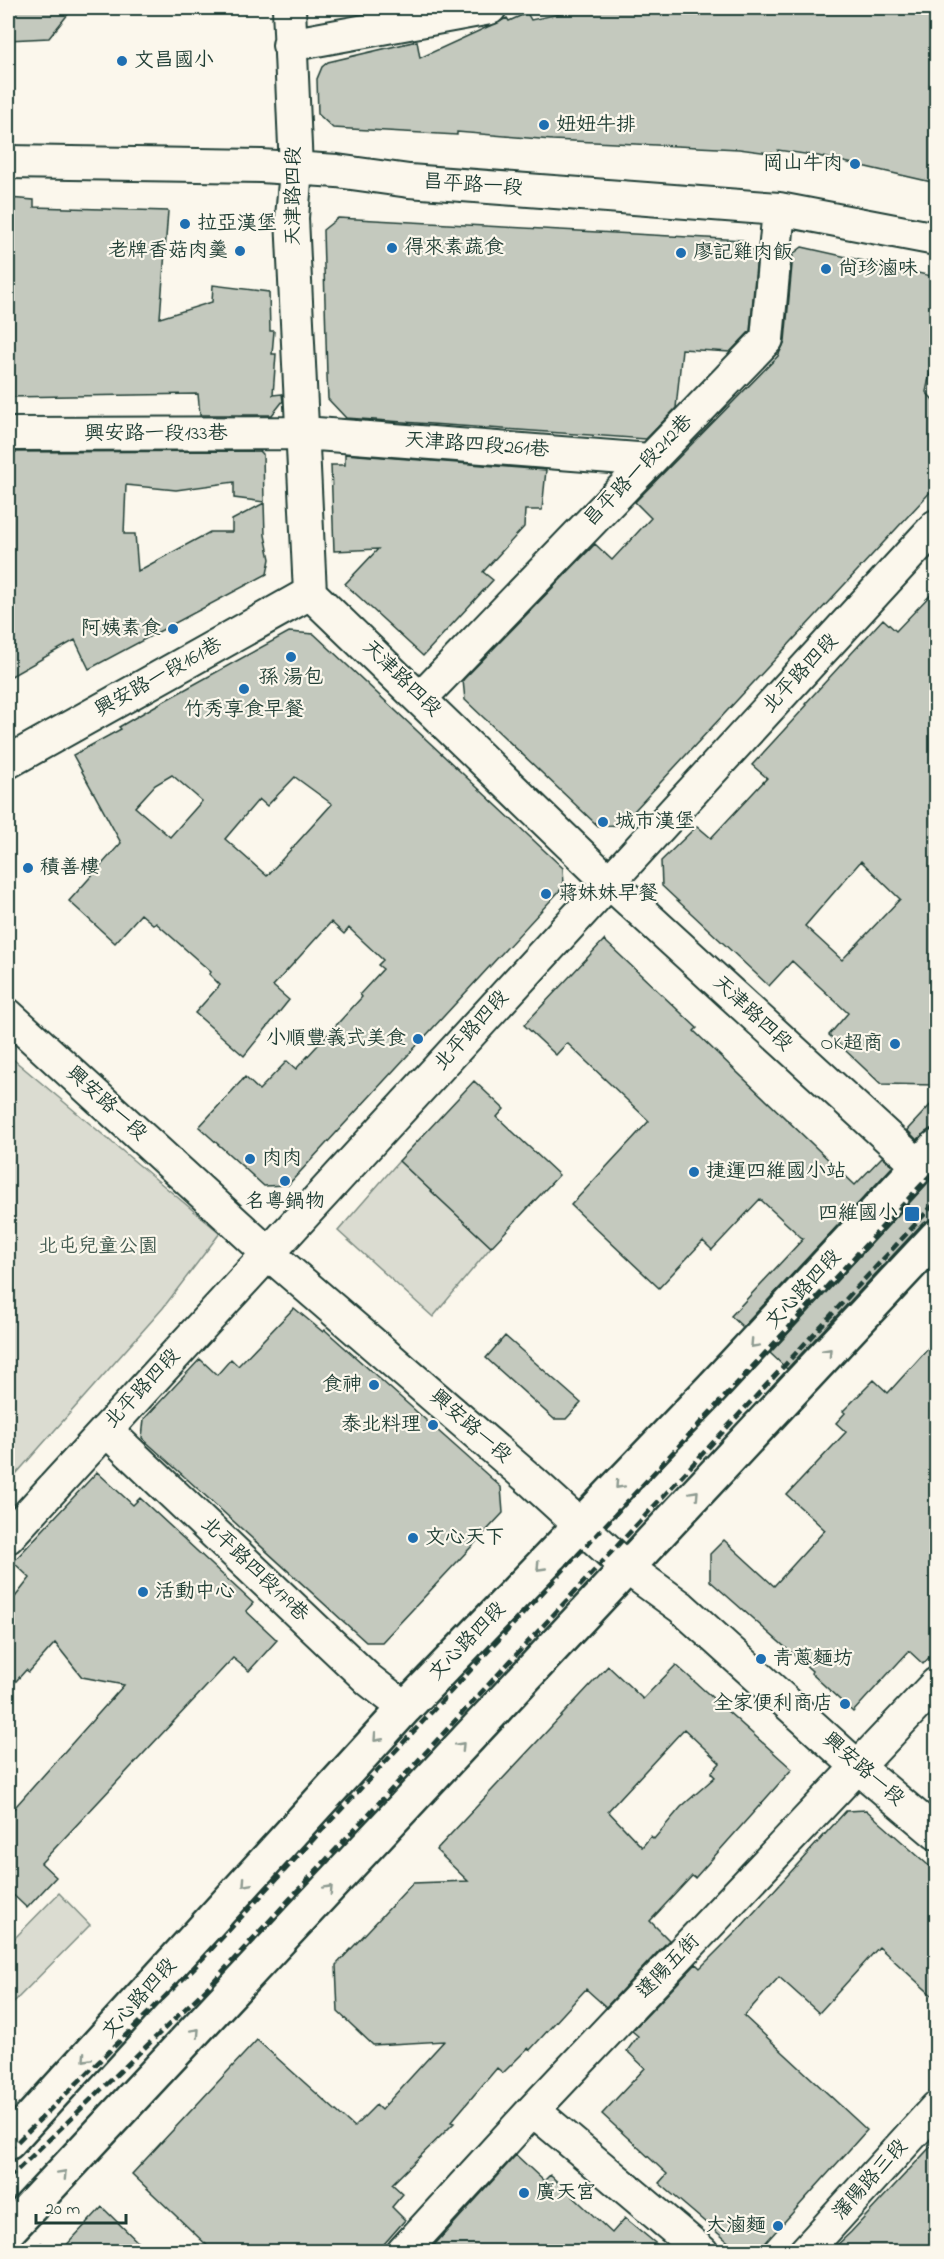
<svg xmlns="http://www.w3.org/2000/svg" width="944" height="2259" font-family="'Indie Flower','LXGW WenKai TC',sans-serif">
	<style>
		.green { fill: #dbdcd1; stroke: #7d8c82; stroke-width: 1.5 }
		.building { fill: #c4c9be; stroke: #1f3d34; stroke-width: 1.5; fill-rule: evenodd }
		.lines { fill: none; stroke-linecap: round; stroke-linejoin: round }
		.minor-casing { stroke: #1f3d34; stroke-width: 36 }
		.major-casing { stroke: #1f3d34; stroke-width: 38 }
		.path { stroke: #1f3d34; stroke-width: 4; stroke-dasharray: 4.5 4.5; stroke-linecap: butt }
		.minor { stroke: #fbf7ec; stroke-width: 32 }
		.major { stroke: #fbf7ec; stroke-width: 33 }
		.rail { stroke: #1f3d34; stroke-width: 4.5; stroke-dasharray: 9 4.5; stroke-linecap: butt }
		.oneway { stroke: #8d9a90 }
		.poi-dot { fill: #1f6fb2; stroke: #fbf7ec; stroke-width: 2 }
		.labels { text-anchor: middle; dominant-baseline: central; stroke-width: 4.5; stroke-linejoin: round; paint-order: stroke }
		.poi-label { font-size: 20px; fill: #1f3d34; stroke: #fbf7ec; text-anchor: start }
		.street-label { font-size: 20px; fill: #1f3d34; stroke: #fbf7ec }
		.park-label { font-size: 20px; fill: #455d53; stroke: #fbf7ec }
	</style>
	<rect width="100%" height="100%" fill="#fbf7ec"/>
	<filter id="ink" filterUnits="userSpaceOnUse"><feTurbulence type="fractalNoise" baseFrequency=".0167" numOctaves="2"/><feDisplacementMap in="SourceGraphic" scale="12" xChannelSelector="R" yChannelSelector="G"/><feConvolveMatrix kernelMatrix="1 2 1 2 8 2 1 2 1" color-interpolation-filters="sRGB"/></filter>
	<g filter="url(#ink)">
		<!-- green -->
		<path class="green" d="M 8,1055 L 220,1233 L 163,1308 L 8,1483 Z
			M 399,1161 L 491,1247 L 433,1317 L 338,1231 Z
			M 59,1893 L 90,1925 L 8,2008 L 8,1945 Z"/>
		<!-- building -->
		<path class="building" d="M 8,8 L 73,8 L 49,38 L 8,40 Z
			M 564,8 L 936,8 L 936,183 L 818,156 L 778,150 L 777,154 L 739,149 L 552,140 L 457,132 L 457,135 L 333,128 L 318,114 L 317,79 L 322,67 L 328,62 L 417,41 L 420,58 L 507,18 L 509,21 L 527,13 L 531,20 L 564,13 Z
			M 8,198 L 34,200 L 34,207 L 168,211 L 160,318 L 212,302 L 213,285 L 269,292 L 270,331 L 274,331 L 272,354 L 276,354 L 273,395 L 282,394 L 283,401 L 272,415 L 200,415 L 198,394 L 8,397 Z
			M 338,218 L 743,240 L 757,255 L 750,331 L 730,352 L 682,349 L 676,408 L 646,439 L 346,418 L 328,399 L 327,375 L 323,230 Z
			M 802,247 L 936,277 L 936,344 L 926,392 L 936,403 L 936,486 L 621,825 L 598,826 L 465,700 L 463,680 L 595,544 L 612,560 L 651,518 L 635,502 L 778,356 L 785,341 L 793,254 Z
			M 260,451 L 263,454 L 264,502 L 234,498 L 234,482 L 176,490 L 126,485 L 124,534 L 135,534 L 138,571 L 210,532 L 232,532 L 232,520 L 264,503 L 265,535 L 270,559 L 267,574 L 89,669 L 75,640 L 8,678 L 8,452 Z
			M 345,454 L 546,470 L 542,510 L 525,510 L 524,527 L 483,572 L 493,580 L 423,656 L 345,584 L 378,549 L 334,551 L 331,465 L 345,465 Z
			M 936,589 L 936,1085 L 881,1084 L 829,1035 L 848,1013 L 792,961 L 769,986 L 662,886 L 661,861 L 697,826 L 711,838 L 767,778 L 752,765 L 807,705 L 805,704 L 883,619 L 896,631 ZM 861,861 L 900,899 L 842,960 L 805,926 Z
			M 289,632 L 314,634 L 563,868 L 564,886 L 288,1185 L 264,1186 L 199,1127 L 245,1077 L 259,1090 L 287,1061 L 296,1069 L 362,997 L 360,994 L 383,969 L 378,965 L 383,960 L 349,928 L 344,934 L 331,922 L 273,986 L 289,1000 L 244,1056 L 195,1013 L 220,985 L 209,974 L 211,972 L 156,923 L 154,925 L 141,914 L 115,943 L 69,901 L 121,843 L 73,755 L 121,729 L 119,727 L 155,706 ZM 172,775 L 202,801 L 170,837 L 135,807 L 155,785 ZM 295,777 L 332,804 L 267,876 L 225,839 L 259,799 L 267,806 Z
			M 604,940 L 697,1028 L 694,1031 L 855,1185 L 882,1157 L 893,1166 L 743,1327 L 731,1316 L 803,1239 L 760,1199 L 712,1250 L 703,1241 L 659,1288 L 571,1205 L 649,1121 L 567,1043 L 556,1055 L 524,1025 Z
			M 474,1081 L 504,1109 L 497,1117 L 559,1175 L 491,1247 L 399,1161 Z
			M 936,1099 L 936,1129 L 930,1129 L 917,1140 L 907,1130 Z
			M 936,1174 L 936,1219 L 922,1224 L 787,1369 L 770,1353 Z
			M 294,1308 L 323,1332 L 325,1330 L 501,1487 L 503,1513 L 382,1642 L 366,1642 L 142,1438 L 144,1419 L 200,1359 L 217,1375 L 231,1359 L 238,1366 Z
			M 505,1336 L 581,1403 L 566,1419 L 554,1419 L 486,1358 Z
			M 936,1340 L 936,1650 L 923,1664 L 909,1651 L 853,1712 L 811,1673 L 812,1671 L 710,1581 L 710,1554 L 724,1540 L 774,1586 L 825,1530 L 787,1495 L 846,1432 L 836,1423 L 845,1413 L 843,1411 L 874,1380 L 888,1393 Z
			M 97,1472 L 133,1505 L 140,1498 L 253,1603 L 246,1611 L 277,1640 L 249,1671 L 233,1658 L 41,1863 L 56,1877 L 27,1908 L 8,1890 L 8,1815 L 124,1685 L 82,1677 L 55,1643 L 29,1672 L 26,1670 L 8,1690 L 8,1606 L 30,1578 L 13,1562 Z
			M 676,1665 L 792,1769 L 695,1878 L 692,1876 L 650,1921 L 669,1940 L 606,2007 L 586,1989 L 530,2050 L 528,2048 L 503,2073 L 497,2068 L 451,2122 L 454,2123 L 392,2184 L 403,2194 L 392,2207 L 405,2220 L 377,2252 L 214,2252 L 132,2174 L 257,2040 L 354,2127 L 376,2105 L 381,2110 L 444,2041 L 373,2045 L 338,2012 L 336,1965 L 413,1883 L 468,1881 L 436,1850 L 608,1666 L 643,1699 ZM 684,1729 L 720,1763 L 711,1773 L 715,1777 L 681,1807 L 654,1839 L 651,1836 L 642,1847 L 608,1811 Z
			M 866,1810 L 936,1872 L 936,1999 L 879,1947 L 819,2013 L 779,1977 L 744,2016 L 867,2130 L 759,2250 L 739,2251 L 659,2183 L 667,2174 L 602,2114 L 645,2068 L 627,2051 L 638,2036 L 632,2031 L 696,1964 L 700,1968 L 739,1929 L 846,1811 Z
			M 936,2141 L 936,2252 L 830,2252 L 851,2232 Z
			M 516,2155 L 544,2181 L 550,2175 L 612,2233 L 625,2218 L 666,2252 L 428,2252 Z
			M 102,2207 L 148,2252 L 60,2252 Z"/>
		<g class="lines">
			<!-- minor casing -->
			<g class="minor-casing">
				<path id="minor" d="M 289,8 L 296,169 L 292,218 L 310,593 L 610,883 L 919,1166
					M 289,45 L 490,8
					M 8,162 L 261,166 L 337,171 L 409,181 L 779,209 L 936,239
					M 8,434 L 304,433 L 650,460
					M 421,698 L 767,339 L 779,209
					M 8,762 L 310,593
					M 8,1015 L 269,1254 L 534,1483 L 626,1567 L 681,1607 L 859,1768 L 936,1833
					M 106,1430 L 369,1680 L 405,1708
					M 8,1537 L 936,526
					M 533,2110 L 702,2252
					M 403,2252 L 533,2110 L 936,1684
					M 805,2252 L 936,2108"/>
			</g>
			<!-- major casing -->
			<g class="major-casing">
				<path id="major" d="M 8,2143 L 405,1708 L 713,1387 L 936,1147
					M 8,2231 L 936,1237"/>
			</g>
			<!-- path -->
			<path class="path" d="M 40,2243 L 48,2252"/>
			<!-- minor -->
			<use href="#minor" class="minor"/>
			<!-- major -->
			<use href="#major" class="major"/>
			<!-- rail -->
			<path class="rail" d="M 8,2151 L 193,1969 L 936,1169
				M 8,2179 L 210,1985 L 936,1202"/>
		</g>
		<!-- one-way arrows -->
		<defs><path id="oneway-chevron" d="M-2-3.5L2.5 0L-2 3.5" fill="none" stroke-width="1.6" stroke-linecap="round" stroke-linejoin="round" transform="scale(1.5)"/></defs>
		<g class="oneway">
			<use href="#oneway-chevron" transform="translate(754 1344) rotate(133)"/>
			<use href="#oneway-chevron" transform="translate(828 1352) rotate(-47)"/>
			<use href="#oneway-chevron" transform="translate(619 1485) rotate(133)"/>
			<use href="#oneway-chevron" transform="translate(695 1494) rotate(-47)"/>
			<use href="#oneway-chevron" transform="translate(540 1567) rotate(134)"/>
			<use href="#oneway-chevron" transform="translate(377 1738) rotate(132)"/>
			<use href="#oneway-chevron" transform="translate(461 1746) rotate(-47)"/>
			<use href="#oneway-chevron" transform="translate(246 1883) rotate(132)"/>
			<use href="#oneway-chevron" transform="translate(329 1889) rotate(-47)"/>
			<use href="#oneway-chevron" transform="translate(196 2032) rotate(-47)"/>
			<use href="#oneway-chevron" transform="translate(86 2058) rotate(132)"/>
			<use href="#oneway-chevron" transform="translate(63 2174) rotate(-47)"/>
		</g>
	</g>
	<!-- markers -->
	<g class="poi-dot">
		<circle cx="122" cy="61" r="6"/>
		<circle cx="544" cy="125" r="6"/>
		<circle cx="855" cy="164" r="6"/>
		<circle cx="185" cy="224" r="6"/>
		<circle cx="392" cy="248" r="6"/>
		<circle cx="240" cy="251" r="6"/>
		<circle cx="681" cy="253" r="6"/>
		<circle cx="826" cy="269" r="6"/>
		<circle cx="173" cy="629" r="6"/>
		<circle cx="291" cy="657" r="6"/>
		<circle cx="244" cy="689" r="6"/>
		<circle cx="603" cy="822" r="6"/>
		<circle cx="28" cy="868" r="6"/>
		<circle cx="546" cy="894" r="6"/>
		<circle cx="418" cy="1039" r="6"/>
		<circle cx="895" cy="1044" r="6"/>
		<circle cx="250" cy="1159" r="6"/>
		<circle cx="694" cy="1172" r="6"/>
		<circle cx="285" cy="1181" r="6"/>
		<rect x="904" y="1206" width="16" height="16" rx="3"/>
		<circle cx="374" cy="1385" r="6"/>
		<circle cx="433" cy="1425" r="6"/>
		<circle cx="413" cy="1538" r="6"/>
		<circle cx="143" cy="1592" r="6"/>
		<circle cx="761" cy="1659" r="6"/>
		<circle cx="845" cy="1704" r="6"/>
		<circle cx="524" cy="2193" r="6"/>
		<circle cx="778" cy="2226" r="6"/>
	</g>
	<g class="labels">
		<!-- poi labels -->
		<g class="poi-label">
			<text x="134" y="61">文昌國小</text>
			<text x="556" y="125">妞妞牛排</text>
			<text x="843" y="164" text-anchor="end">岡山牛肉</text>
			<text x="197" y="224">拉亞漢堡</text>
			<text x="404" y="248">得來素蔬食</text>
			<text x="228" y="251" text-anchor="end">老牌香菇肉羹</text>
			<text x="693" y="253">廖記雞肉飯</text>
			<text x="838" y="269">尚珍滷味</text>
			<text x="161" y="629" text-anchor="end">阿姨素食</text>
			<text x="291" y="678" text-anchor="middle">孫 湯包</text>
			<text x="244" y="710" text-anchor="middle">竹秀享食早餐</text>
			<text x="615" y="822">城市漢堡</text>
			<text x="40" y="868">積善樓</text>
			<text x="558" y="894">蔣妹妹早餐</text>
			<text x="406" y="1039" text-anchor="end">小順豐義式美食</text>
			<text x="883" y="1044" text-anchor="end">OK超商</text>
			<text x="262" y="1159">肉肉</text>
			<text x="706" y="1172">捷運四維國小站</text>
			<text x="285" y="1202" text-anchor="middle">名粵鍋物</text>
			<text x="898" y="1214" text-anchor="end">四維國小</text>
			<text x="362" y="1385" text-anchor="end">食神</text>
			<text x="421" y="1425" text-anchor="end">泰北料理</text>
			<text x="425" y="1538">文心天下</text>
			<text x="155" y="1592">活動中心</text>
			<text x="773" y="1659">青蔥麵坊</text>
			<text x="833" y="1704" text-anchor="end">全家便利商店</text>
			<text x="536" y="2193">廣天宮</text>
			<text x="766" y="2226" text-anchor="end">大滷麵</text>
		</g>
		<!-- street labels -->
		<g class="street-label">
			<text transform="translate(473 186) rotate(4)">昌平路一段</text>
			<text transform="translate(294 196) rotate(-90)">天津路四段</text>
			<text x="156" y="434">興安路一段133巷</text>
			<text transform="translate(477 446) rotate(4)">天津路四段261巷</text>
			<text transform="translate(639 471) rotate(-46)">昌平路一段212巷</text>
			<text transform="translate(801 674) rotate(-47)">北平路四段</text>
			<text transform="translate(159 678) rotate(-29)">興安路一段161巷</text>
			<text transform="translate(401 679) rotate(44)">天津路四段</text>
			<text transform="translate(752 1014) rotate(43)">天津路四段</text>
			<text transform="translate(472 1031) rotate(-48)">北平路四段</text>
			<text transform="translate(106 1104) rotate(42)">興安路一段</text>
			<text transform="translate(804 1290) rotate(-47)">文心路四段</text>
			<text transform="translate(143 1389) rotate(-47)">北平路四段</text>
			<text transform="translate(470 1427) rotate(41)">興安路一段</text>
			<text transform="translate(254 1570) rotate(44)">北平路四段179巷</text>
			<text transform="translate(468 1642) rotate(-46)">文心路四段</text>
			<text transform="translate(863 1770) rotate(41)">興安路一段</text>
			<text transform="translate(669 1967) rotate(-46)">遼陽五街</text>
			<text transform="translate(140 1999) rotate(-48)">文心路四段</text>
			<text transform="translate(871 2180) rotate(-48)">瀋陽路三段</text>
		</g>
		<!-- park labels -->
		<g class="park-label">
			<text x="98" y="1247">北屯兒童公園</text>
		</g>
	</g>
	<!-- margin -->
	<rect width="944" height="2259" fill="none" stroke="#fbf7ec" stroke-width="30"/>
	<rect x="15" y="15" width="914" height="2229" fill="none" stroke="#1f3d34" stroke-width="2" filter="url(#ink)"/>
	<!-- scale -->
	<path d="M36 2214v9h90v-9" fill="none" stroke="#1f3d34" stroke-width="3"/>
	<text x="45" y="2214" font-size="18" fill="#1f3d34" stroke="#fbf7ec" stroke-width="4.5" paint-order="stroke">20 m</text>
</svg>
